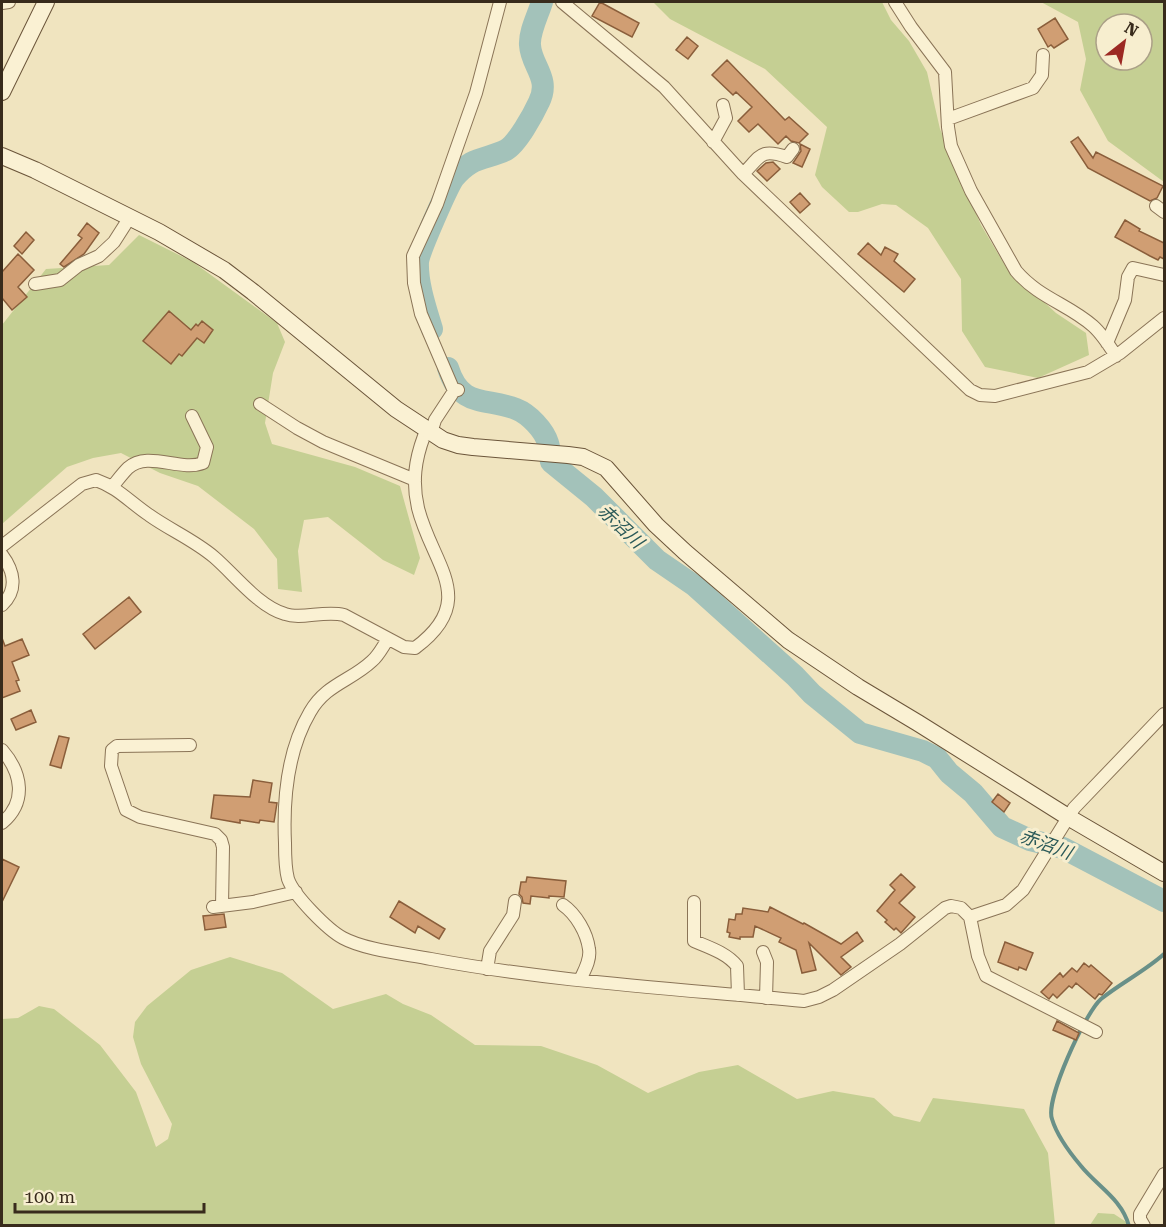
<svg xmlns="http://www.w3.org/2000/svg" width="1166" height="1227" font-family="'Roboto Serif','Noto Sans JP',serif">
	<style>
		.green { fill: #c5cf93; fill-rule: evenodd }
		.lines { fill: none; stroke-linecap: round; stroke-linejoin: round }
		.stream { stroke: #699088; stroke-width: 4 }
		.river { stroke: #a3c2ba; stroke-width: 22 }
		.building { fill: #d09e73; stroke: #8a5e3b; stroke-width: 1.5 }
		.street-casing { stroke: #8a7457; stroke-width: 14 }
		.secondary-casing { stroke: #6b553a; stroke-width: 18 }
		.street { stroke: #faf1d3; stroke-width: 12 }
		.secondary { stroke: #faf1d3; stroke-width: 16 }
		.labels { text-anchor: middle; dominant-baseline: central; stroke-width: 6; stroke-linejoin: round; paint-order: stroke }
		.water-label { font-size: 18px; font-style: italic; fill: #2a5958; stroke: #f7eecf }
	</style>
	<rect width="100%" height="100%" fill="#f0e4bf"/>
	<!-- green -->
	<path class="green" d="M 653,2 L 882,2 L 891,20 L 909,41 L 927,72 L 940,129 L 981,225 L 1006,267 L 1056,313 L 1086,333 L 1089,355 L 1038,378 L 985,367 L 962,331 L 961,279 L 928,228 L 896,205 L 882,204 L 858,212 L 849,212 L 822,187 L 815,175 L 827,127 L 765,69 L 670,19 Z
		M 1041,2 L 1164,2 L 1164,182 L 1108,141 L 1080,90 L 1086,59 L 1078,22 ZM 1106,24 L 1142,24 L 1142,60 L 1106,60 Z
		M 139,235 L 193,262 L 277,323 L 285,342 L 273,373 L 265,423 L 272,444 L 355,467 L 400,486 L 420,558 L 414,575 L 383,560 L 328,517 L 304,520 L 298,551 L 302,592 L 278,589 L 277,559 L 254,529 L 198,486 L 160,473 L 121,453 L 93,458 L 67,467 L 2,524 L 2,325 L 46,269 L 109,265 Z
		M 230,957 L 282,973 L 333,1009 L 386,994 L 403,1004 L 431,1015 L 475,1045 L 541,1046 L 597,1065 L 648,1093 L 699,1072 L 738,1065 L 797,1099 L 833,1091 L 874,1098 L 894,1116 L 920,1122 L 933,1098 L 1024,1109 L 1048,1153 L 1055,1225 L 2,1225 L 2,1019 L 18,1018 L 39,1006 L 54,1009 L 100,1045 L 136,1092 L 156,1147 L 168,1139 L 172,1124 L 141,1064 L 133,1037 L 135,1022 L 147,1006 L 191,970 Z
		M 1098,1213 L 1114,1214 L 1131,1225 L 1090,1225 Z"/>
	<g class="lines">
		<!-- stream -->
		<path class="stream" d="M 1129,1226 C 1122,1199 1097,1186 1081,1166 C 1070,1153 1057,1136 1052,1119 C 1045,1100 1085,1013 1101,999 C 1121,983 1145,971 1164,954"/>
		<!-- river -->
		<path class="river" d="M 432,329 C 426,309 417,283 418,262 C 419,252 448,186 454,178 C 458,173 466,166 471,163 C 482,157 495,156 506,150 C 517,144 533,115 539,102 C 551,78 531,66 530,45 C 529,32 538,15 542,2
			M 448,368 C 461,409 486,397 516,409 C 529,414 544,430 548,443 C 550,449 550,456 551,462 L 594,497 L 657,560 L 695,586 L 795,676 L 812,694 L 860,733 L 923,751 L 937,758 L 949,773 L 973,793 L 1002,827 L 1030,840 L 1063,848 L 1164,901"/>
	</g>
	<!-- building -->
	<path class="building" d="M 600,2 L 639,23 L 632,37 L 592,16 Z
		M 1055,18 L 1068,39 L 1054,48 L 1051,45 L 1048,47 L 1038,29 Z
		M 687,37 L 698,46 L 688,59 L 676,50 Z
		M 727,60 L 785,120 L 789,117 L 808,134 L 799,143 L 791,141 L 786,136 L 778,144 L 758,124 L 749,132 L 738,121 L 752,107 L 736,92 L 733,95 L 712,75 Z
		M 1078,137 L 1093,158 L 1096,152 L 1163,186 L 1157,198 L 1150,201 L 1088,168 L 1071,142 Z
		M 800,144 L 810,149 L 802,167 L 793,163 L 801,151 Z
		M 773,162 L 780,169 L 767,181 L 757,171 L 766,163 Z
		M 800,193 L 810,204 L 800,213 L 790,202 Z
		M 1125,220 L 1140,229 L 1139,231 L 1164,243 L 1164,259 L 1160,257 L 1158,260 L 1150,256 L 1115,237 Z
		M 87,223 L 99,233 L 84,254 L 64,267 L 60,264 L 82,238 L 78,235 Z
		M 26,232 L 34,240 L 22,254 L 14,246 Z
		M 868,243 L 881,255 L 885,247 L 898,254 L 894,261 L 915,279 L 904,292 L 858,254 Z
		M 18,254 L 34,270 L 18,287 L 27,297 L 12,310 L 2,298 L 2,272 Z
		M 169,311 L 191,330 L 196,324 L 198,326 L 202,321 L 213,330 L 204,343 L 197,338 L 182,356 L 179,354 L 171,364 L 143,341 Z
		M 129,597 L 141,612 L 95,649 L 83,634 Z
		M 2,638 L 5,646 L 22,639 L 29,655 L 12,662 L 19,680 L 16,681 L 20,691 L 2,698 Z
		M 31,710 L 36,722 L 16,730 L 11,719 Z
		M 59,736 L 69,738 L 61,768 L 50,765 Z
		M 253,780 L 272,783 L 269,802 L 277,803 L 274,822 L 260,820 L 259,823 L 240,820 L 240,823 L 211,818 L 214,795 L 250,797 Z
		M 998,794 L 1010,803 L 1004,812 L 992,802 Z
		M 2,859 L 19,867 L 2,902 Z
		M 901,874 L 915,887 L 899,903 L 915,917 L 901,933 L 896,928 L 894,930 L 885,922 L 887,920 L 877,911 L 895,890 L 890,885 Z
		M 527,877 L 566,881 L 564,897 L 549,896 L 549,898 L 531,896 L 530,904 L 523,903 L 522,897 L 519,894 L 521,882 L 526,882 Z
		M 399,901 L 445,929 L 439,939 L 418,926 L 415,933 L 390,917 Z
		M 770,907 L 803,924 L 804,923 L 841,944 L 857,932 L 863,941 L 841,957 L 851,967 L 841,975 L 809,943 L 816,970 L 802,973 L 796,950 L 779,942 L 781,938 L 755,926 L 753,937 L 740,937 L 740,939 L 729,937 L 730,933 L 727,932 L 729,919 L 735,920 L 736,914 L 742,914 L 743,908 L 768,912 Z
		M 224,914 L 226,927 L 205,930 L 203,916 Z
		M 1005,942 L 1033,953 L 1026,970 L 1019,967 L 1018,970 L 998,962 Z
		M 1084,963 L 1089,967 L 1091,965 L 1112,983 L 1102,995 L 1099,994 L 1095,999 L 1076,983 L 1072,988 L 1069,986 L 1057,998 L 1053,994 L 1049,999 L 1041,992 L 1060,973 L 1063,977 L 1072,968 L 1077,972 Z
		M 1057,1021 L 1079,1033 L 1076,1040 L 1053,1030 Z"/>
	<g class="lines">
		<!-- street casing -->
		<g class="street-casing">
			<path id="street" d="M 562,2 L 664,87 L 743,174 L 970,390 L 980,395 L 995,396 L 1088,372 L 1120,353 L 1164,318
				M 895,2 L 911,27 L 945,72 L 948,127 L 951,146 L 971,191 L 1016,271 C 1039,298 1068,304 1093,326 C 1102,334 1109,345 1116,356
				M 2,3 L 9,2
				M 948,119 L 1033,88 L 1042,75 L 1043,55
				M 713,142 L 726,118 L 723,105
				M 743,174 C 761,156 760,148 787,157 L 793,149
				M 1156,206 L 1164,212
				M 35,284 L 60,280 L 79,265 L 99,256 L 114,242 L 130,217
				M 1107,343 L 1125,300 L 1128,277 L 1133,268 L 1164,275
				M 454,391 L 421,314 L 414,283 L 413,256 L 437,204 L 476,93 L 500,2
				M 260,404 L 297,428 L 323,442 L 415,480
				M 112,487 C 117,481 122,474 128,468 C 148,450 180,472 203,463 L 207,447 L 192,416
				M 2,546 L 82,484 L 96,480 C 117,487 131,503 149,515 C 170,530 194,540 214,557 C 235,575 258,606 285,614 C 301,620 324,610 344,615 L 404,647 L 415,648 C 480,600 432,565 418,508 C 412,482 415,460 424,436 L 431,433 L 435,420 L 454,391 L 458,390
				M 2,555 C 14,571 18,590 2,605
				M 388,639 C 383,646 379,655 372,661 C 351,681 326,684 310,712 C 287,751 283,799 285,843 C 285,855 285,868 288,879 C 294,896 328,930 343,938 C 365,950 406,954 431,959 C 554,982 680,989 804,1001 L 819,997 L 833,990 L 900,944 L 945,908 L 951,906 L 961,908 L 970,917 L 978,956 L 986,976 L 1096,1032
				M 190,745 L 117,746 L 112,750 L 111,766 L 126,810 L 140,817 L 215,834 L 221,840 L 223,847 L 222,906
				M 2,750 C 22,773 27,802 2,823
				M 694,902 L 694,941 C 708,947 727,953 737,966 L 738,995
				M 563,905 C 576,914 587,933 589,949 C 591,960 584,971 580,980
				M 213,907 L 253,902 L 296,892
				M 970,917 L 1006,905 L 1023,890 L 1074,808 L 1164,714
				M 763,952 L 767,962 L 766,998
				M 487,969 L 490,951 L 513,915 L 515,901
				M 1144,1226 L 1140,1219 L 1140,1214 L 1164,1174"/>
		</g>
		<!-- secondary casing -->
		<g class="secondary-casing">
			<path id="secondary" d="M 2,92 L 46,2
				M 2,156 L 35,170 L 159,232 L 224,270 L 253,292 L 396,409 L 443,440 L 458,445 L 473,447 L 568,455 L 583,457 L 606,468 L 656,525 L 685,552 L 788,640 L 858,687 L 918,723 L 1068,817 L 1164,873"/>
		</g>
		<!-- street -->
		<use href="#street" class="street"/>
		<!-- secondary -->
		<use href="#secondary" class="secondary"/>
	</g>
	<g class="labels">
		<!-- water labels -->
		<g class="water-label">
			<text transform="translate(621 526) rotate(43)">赤沼川</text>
			<text transform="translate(1046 844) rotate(20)">赤沼川</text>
		</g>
	</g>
	<!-- border -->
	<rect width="1166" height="1227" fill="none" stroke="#382b1c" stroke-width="6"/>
	<!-- north arrow -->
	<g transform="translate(1124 42) rotate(31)"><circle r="28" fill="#f7eecf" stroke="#aba087" stroke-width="1.5"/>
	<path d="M0-4.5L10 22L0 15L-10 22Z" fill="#9c2923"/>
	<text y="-9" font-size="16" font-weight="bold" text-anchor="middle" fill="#382b1c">N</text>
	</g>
	<!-- scale -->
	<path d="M15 1203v9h189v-9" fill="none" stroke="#382b1c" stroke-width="3"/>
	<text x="24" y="1203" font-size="18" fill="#382b1c" stroke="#f7eecf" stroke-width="4.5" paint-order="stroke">100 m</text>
</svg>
